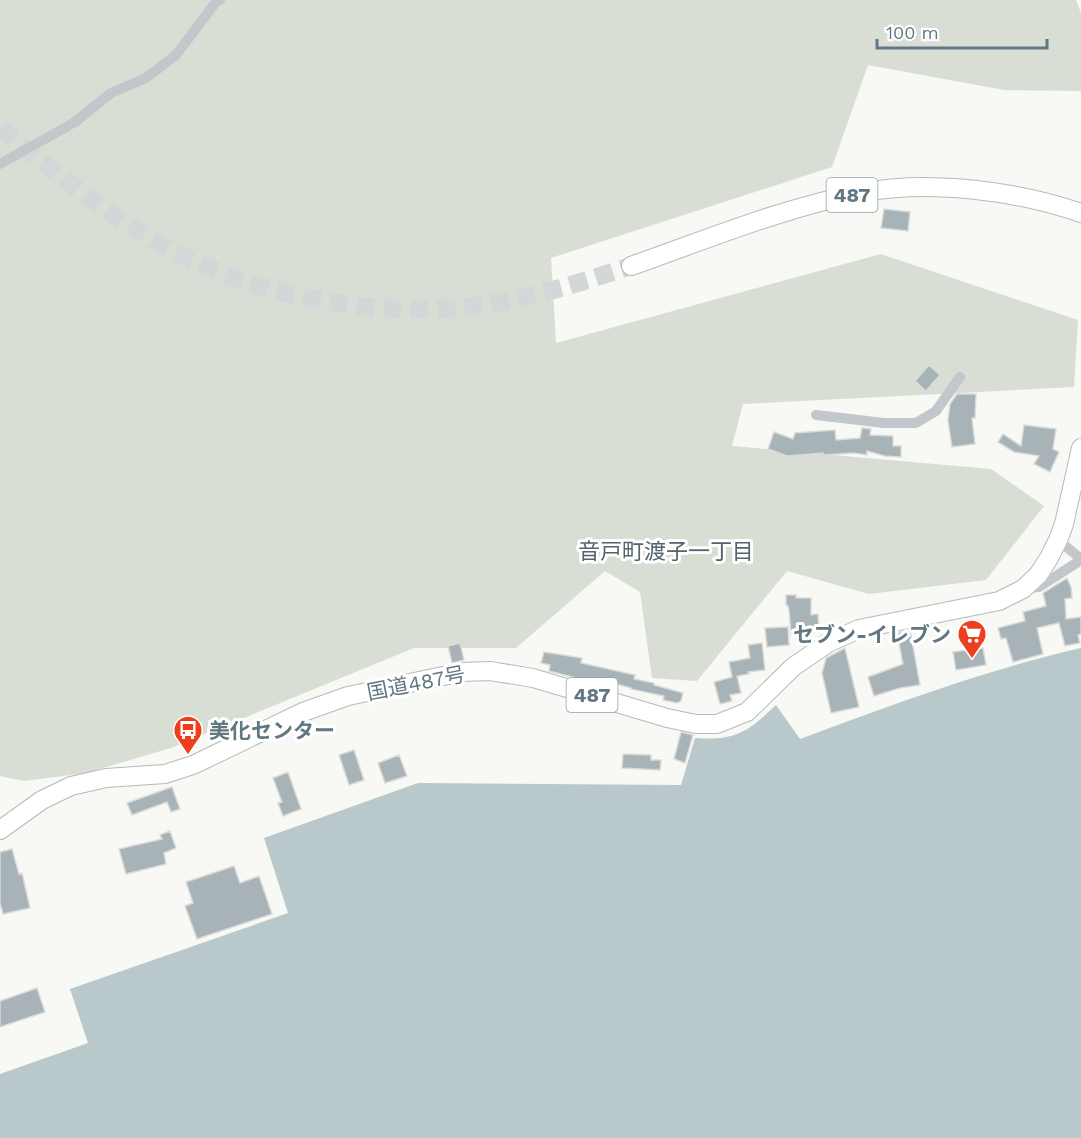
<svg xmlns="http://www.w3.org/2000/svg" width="1081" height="1138" font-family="'Work Sans','Noto Sans JP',sans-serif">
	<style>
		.green { fill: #d8ded4 }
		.water { fill: #b9c8cb }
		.building { fill: #a7b3b7; stroke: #dadad8; stroke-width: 1.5 }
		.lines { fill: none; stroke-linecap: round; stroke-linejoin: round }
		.trunk-tunnel { stroke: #d2d8d8; stroke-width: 18; stroke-dasharray: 18 9; stroke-linecap: butt }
		.trunk-casing { stroke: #b4babc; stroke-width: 20 }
		.minor { stroke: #c1c7ca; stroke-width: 10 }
		.trunk { stroke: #fff; stroke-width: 18 }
		.labels { text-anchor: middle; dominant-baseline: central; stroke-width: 6; stroke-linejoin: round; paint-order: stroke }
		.shield { fill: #fff; stroke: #90a0a8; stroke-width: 1.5 }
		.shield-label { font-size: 20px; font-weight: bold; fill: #617782 }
		.poi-label { font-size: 21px; font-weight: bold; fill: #617782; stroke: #fff; text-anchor: end }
		.street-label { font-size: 21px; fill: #617782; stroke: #fff }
		.neighbourhood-label { font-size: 22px; fill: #54646d; stroke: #fff }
	</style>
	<rect width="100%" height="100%" fill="#f8f8f5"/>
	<!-- green -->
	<path class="green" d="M 0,0 L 1076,0 L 1081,13 L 1081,91 L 1004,90 L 868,65 L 832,167 L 551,258 L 556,343 L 881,254 L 1078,320 L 1074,387 L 743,404 L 732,446 L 991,469 L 1044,506 L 986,580 L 869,594 L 787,571 L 697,681 L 652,678 L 640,592 L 605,571 L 516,648 L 414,648 L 171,748 L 86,773 L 24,781 L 0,776 Z"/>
	<!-- water -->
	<path class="water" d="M 1081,648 L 1081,1138 L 0,1138 L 0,1074 L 88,1043 L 70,989 L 288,913 L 264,838 L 418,783 L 681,785 L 695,738 C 735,741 748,732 776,705 L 800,739 C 892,705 985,670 1081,648 Z"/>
	<!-- building -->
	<path class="building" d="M 884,209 L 910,212 L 908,231 L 881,228 Z
		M 929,365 L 940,375 L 926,391 L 915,381 Z
		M 957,394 L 976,394 L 975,418 L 972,418 L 975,444 L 952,447 L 948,421 L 950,404 Z
		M 1024,425 L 1056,429 L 1053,449 L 1059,452 L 1050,472 L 1034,464 L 1039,456 L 1014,452 L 998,442 L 1003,434 L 1021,446 Z
		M 862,428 L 871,429 L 870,435 L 893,436 L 893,446 L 901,446 L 901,457 L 885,456 L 867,451 L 867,455 L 854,453 L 823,455 L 823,453 L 787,456 L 768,449 L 774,432 L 793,439 L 795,433 L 835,430 L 836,440 L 860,438 Z
		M 1067,578 L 1071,587 L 1072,598 L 1065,599 L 1066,619 L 1081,617 L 1081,634 L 1078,635 L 1080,643 L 1065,646 L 1059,623 L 1037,628 L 1043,654 L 1013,662 L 1006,638 L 1001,639 L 998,628 L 1025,621 L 1023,612 L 1046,606 L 1043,593 Z
		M 786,595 L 796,595 L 796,598 L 811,598 L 811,615 L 818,614 L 819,632 L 791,634 L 789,610 L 788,606 L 786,605 Z
		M 788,627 L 789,645 L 767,647 L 765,628 Z
		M 910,630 L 920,685 L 900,688 L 874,696 L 868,677 L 903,664 L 897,633 Z
		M 460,643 L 464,660 L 452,663 L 448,646 Z
		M 762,643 L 765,670 L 748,672 L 749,674 L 737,676 L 741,693 L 730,695 L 732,701 L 720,704 L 714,682 L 732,677 L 729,662 L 750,658 L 748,645 Z
		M 845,648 L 859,707 L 831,713 L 822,673 L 826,658 Z
		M 983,648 L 986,665 L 956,670 L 953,652 Z
		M 544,652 L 582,658 L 581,663 L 635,675 L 634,679 L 654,683 L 654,685 L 683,693 L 681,701 L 677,703 L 663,700 L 664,696 L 631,689 L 631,688 L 609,682 L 608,686 L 549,671 L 550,665 L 541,663 Z
		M 681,732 L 693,735 L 685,763 L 674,759 Z
		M 354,750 L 364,780 L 349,785 L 339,755 Z
		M 623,754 L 651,755 L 651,760 L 661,760 L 660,770 L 622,768 Z
		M 399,755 L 407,776 L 385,783 L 378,763 Z
		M 288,772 L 301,809 L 283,816 L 278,803 L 282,802 L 273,778 Z
		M 172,787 L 180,809 L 171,812 L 167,802 L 132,815 L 127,803 Z
		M 170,831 L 176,848 L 164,853 L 166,864 L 126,874 L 119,849 L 162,839 L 160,835 Z
		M 12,849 L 19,874 L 22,873 L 30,908 L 3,914 L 0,903 L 0,852 Z
		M 234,866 L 240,883 L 259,876 L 272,914 L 197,939 L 185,906 L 193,903 L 186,882 Z
		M 37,988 L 45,1012 L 0,1027 L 0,1001 Z"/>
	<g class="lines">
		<!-- trunk-tunnel -->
		<path class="trunk-tunnel" d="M 0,128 C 52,169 103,212 162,245 C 254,297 377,319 482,305 C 533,298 582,282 631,266"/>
		<!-- trunk casing -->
		<g class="trunk-casing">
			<path id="trunk" d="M 631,266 C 708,239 785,207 865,192 C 931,180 1018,191 1081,213
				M 0,830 L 42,800 L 71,786 L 106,778 L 165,774 L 193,765 L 303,712 L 348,696 L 462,672 L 490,671 L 533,678 L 667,718 L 696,724 L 717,724 L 747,712 L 793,667 L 828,643 L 859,629 L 999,601 L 1023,589 L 1038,575 L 1049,558 L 1058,540 L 1064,524 L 1081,448"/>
		</g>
		<!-- minor -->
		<path class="minor" d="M 0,164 L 75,122 L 111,93 L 146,78 L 176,55 L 216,2 L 220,0
			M 816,415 L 884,423 L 916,423 L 936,411 L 960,377
			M 1058,540 L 1081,559
			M 1026,588 L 1039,587 L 1081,560"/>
		<!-- trunk -->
		<use href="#trunk" class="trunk"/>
	</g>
	<!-- icons -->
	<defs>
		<g id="supermarket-pin" transform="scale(1.5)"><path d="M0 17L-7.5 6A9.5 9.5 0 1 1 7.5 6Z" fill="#ee3e20" stroke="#fff"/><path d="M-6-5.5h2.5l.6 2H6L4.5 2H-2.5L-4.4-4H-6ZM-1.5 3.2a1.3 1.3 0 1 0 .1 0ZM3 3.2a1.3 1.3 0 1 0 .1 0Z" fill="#fff"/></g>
		<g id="bus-pin" transform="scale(1.5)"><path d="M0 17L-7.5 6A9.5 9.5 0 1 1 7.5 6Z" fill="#ee3e20" stroke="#fff"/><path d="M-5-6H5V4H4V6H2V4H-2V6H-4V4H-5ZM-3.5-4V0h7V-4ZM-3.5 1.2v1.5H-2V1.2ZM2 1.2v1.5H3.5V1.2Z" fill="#fff"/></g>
	</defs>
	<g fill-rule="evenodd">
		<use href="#supermarket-pin" x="972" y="634"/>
		<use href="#bus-pin" x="188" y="730"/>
	</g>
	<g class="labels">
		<!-- shield labels -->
		<g class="shield">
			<rect x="826.5" y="178" width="51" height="34" rx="4.5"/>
			<rect x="566.5" y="678" width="51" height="34" rx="4.5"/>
		</g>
		<g class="shield-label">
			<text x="852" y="195">487</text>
			<text x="592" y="695">487</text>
		</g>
		<!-- poi labels -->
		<g class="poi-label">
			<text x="951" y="634">セブン-イレブン</text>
			<text x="209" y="730" text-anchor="start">美化センター</text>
		</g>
		<!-- street labels -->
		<g class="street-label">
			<text transform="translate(416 683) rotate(-11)">国道487号</text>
		</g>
		<!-- neighbourhood labels -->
		<g class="neighbourhood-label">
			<text x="666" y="551">音戸町渡子一丁目</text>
		</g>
	</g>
	<!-- scale -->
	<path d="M877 39v9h170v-9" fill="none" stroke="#617782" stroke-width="3"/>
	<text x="886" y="39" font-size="18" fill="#617782" stroke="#ffffff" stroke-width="4.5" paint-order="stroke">100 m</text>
</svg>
